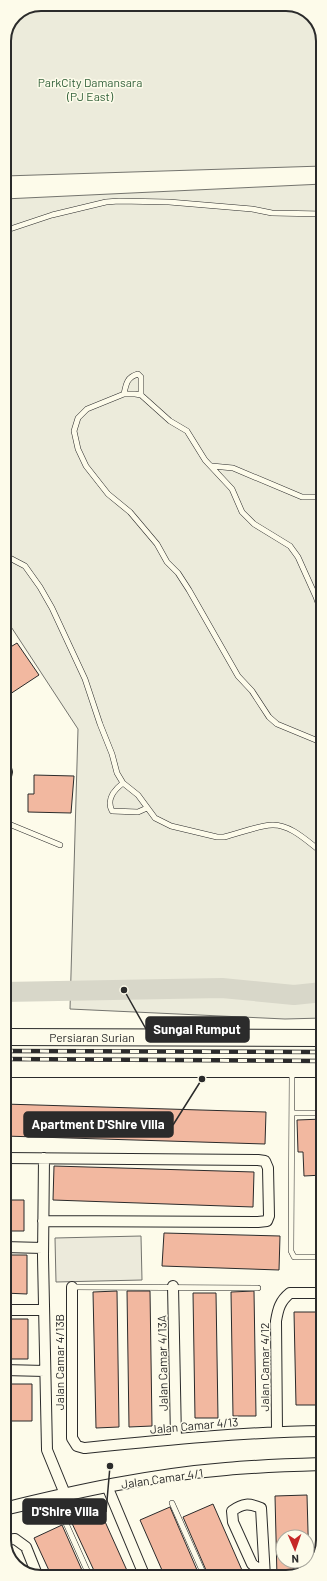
<svg xmlns="http://www.w3.org/2000/svg" width="327" height="1581" font-family="Barlow,sans-serif">
	<style>
		.green { fill: #ecebdb; stroke: #74746e }
		.parking { fill: #eceadb; stroke: #74746e }
		.lines { fill: none; stroke-linecap: round; stroke-linejoin: round }
		.river { stroke: #d8d7c9; stroke-width: 20 }
		.building { fill: #f2b8a0; stroke: #2b2b2b; fill-rule: evenodd }
		.service-casing { stroke: #2b2b2b; stroke-width: 6 }
		.minor-casing { stroke: #2b2b2b; stroke-width: 12 }
		.tertiary-casing { stroke: #2b2b2b; stroke-width: 14 }
		.primary-casing { stroke: #2b2b2b; stroke-width: 18 }
		.service { stroke: #fdfbea; stroke-width: 5 }
		.minor { stroke: #fdfbea; stroke-width: 10 }
		.tertiary { stroke: #fdfbea; stroke-width: 12 }
		.primary { stroke: #fdfbea; stroke-width: 16 }
		.rail-casing { stroke: #2b2b2b; stroke-width: 4.5 }
		.rail { stroke: #fdfbea; stroke-width: 3; stroke-dasharray: 9; stroke-linecap: butt }
		.labels { text-anchor: middle; dominant-baseline: central; stroke-width: 3; stroke-linejoin: round; paint-order: stroke }
		.park-label { font-size: 12px; fill: #34623c; stroke: #fdfbea }
		.street-label { font-size: 12px; fill: #2b2b2b; stroke: #fdfbea }
		.rim { fill: none; stroke: #2b2b2b; stroke-width: 2 }
		.leader { fill: none; stroke: #2b2b2b; stroke-width: 1.5 }
		.callout-dot { fill: #2b2b2b; stroke: #fdfbea; stroke-width: 1.5 }
		.callout { fill: #2b2b2b; stroke: #2b2b2b; stroke-width: 1.5 }
		.callout-label { font-size: 13px; text-anchor: middle; font-weight: bold; fill: #fff }
	</style>
	<rect width="100%" height="100%" fill="#fdfbea"/>
	<!-- green -->
	<path class="green" d="M 42,4 L 290,4 L 312,15 L 323,36 L 323,166 L 4,176 L 4,41 L 15,15 Z
		M 323,184 L 323,1018 L 285,1019 L 70,1009 L 78,729 L 4,616 L 4,199 Z"/>
	<!-- parking -->
	<path class="parking" d="M 141,1236 L 142,1280 L 56,1282 L 55,1238 Z"/>
	<g class="lines">
		<!-- river -->
		<path class="river" d="M 4,992 L 222,988 L 294,995 L 323,992"/>
	</g>
	<!-- building -->
	<path class="building" d="M 17,643 L 39,675 L 4,698 L 4,651 Z
		M 34,775 L 74,776 L 71,813 L 28,812 L 28,794 L 34,794 Z
		M 4,1104 L 266,1112 L 265,1144 L 4,1136 Z
		M 323,1119 L 323,1175 L 304,1176 L 303,1152 L 298,1152 L 297,1120 Z
		M 54,1166 L 254,1172 L 253,1207 L 53,1200 Z
		M 4,1200 L 24,1200 L 24,1231 L 4,1231 Z
		M 164,1233 L 280,1236 L 279,1270 L 162,1266 Z
		M 4,1255 L 27,1255 L 27,1294 L 4,1293 Z
		M 117,1291 L 119,1427 L 96,1428 L 93,1292 Z
		M 127,1291 L 150,1291 L 152,1426 L 129,1427 Z
		M 254,1291 L 256,1416 L 233,1416 L 231,1292 Z
		M 193,1293 L 216,1293 L 218,1418 L 195,1418 Z
		M 294,1312 L 320,1312 L 321,1405 L 296,1405 Z
		M 4,1319 L 28,1319 L 28,1359 L 4,1359 Z
		M 4,1384 L 32,1384 L 32,1421 L 4,1421 Z
		M 307,1495 L 309,1567 L 291,1577 L 277,1577 L 275,1496 ZM 283,1537 L 307,1537 L 307,1561 L 283,1561 Z
		M 316,1496 L 323,1496 L 323,1508 L 316,1508 Z
		M 213,1504 L 245,1577 L 209,1577 L 183,1517 Z
		M 98,1506 L 129,1575 L 125,1577 L 97,1577 L 70,1519 Z
		M 170,1507 L 200,1577 L 165,1577 L 140,1520 Z
		M 316,1508 L 323,1508 L 323,1520 L 317,1521 Z
		M 323,1520 L 323,1533 L 317,1533 L 317,1521 Z
		M 62,1525 L 85,1577 L 52,1577 L 34,1538 Z
		M 317,1533 L 323,1533 L 321,1545 L 317,1545 Z"/>
	<g class="lines">
		<!-- service casing -->
		<g class="service-casing">
			<path id="service" d="M 4,231 L 52,215 L 106,202 L 119,201 L 169,202 L 252,209 L 272,213 L 323,214
				M 124,394 C 126,384 127,377 138,374 L 141,377 L 141,395
				M 212,466 L 233,468 L 302,497 L 323,497
				M 4,555 L 25,566 L 40,587 L 52,608 L 85,679 L 100,724 L 112,754 L 117,773 L 123,783 L 138,795 L 155,818 L 171,826 L 217,837 L 224,837 C 240,833 256,826 272,825 C 291,824 309,843 323,853
				M 323,622 L 322,614 L 316,597 L 298,557 L 290,546 L 254,524 L 242,512 L 232,489 L 205,460 L 187,431 L 170,421 L 141,395 L 135,394 L 124,394 L 87,409 L 78,418 L 74,431 L 78,449 L 86,466 L 108,494 L 130,512 L 157,544 L 167,562 L 178,573 L 189,590 L 238,676 L 252,691 L 269,717 L 277,724 L 323,743
				M 123,783 C 114,790 106,799 112,811 L 138,812 L 147,808
				M 4,822 L 60,845
				M 292,1072 L 291,1251 L 294,1257 L 323,1257
				M 293,1113 L 323,1113
				M 72,1287 L 258,1288
				M 172,1503 L 205,1577
				M 64,1519 L 90,1577"/>
		</g>
		<!-- minor casing -->
		<g class="minor-casing">
			<path id="minor" d="M 4,762 L 7,772 L 4,785
				M 4,1158 L 258,1160 L 265,1161 L 268,1168 L 269,1216 L 267,1221 L 258,1222 L 43,1221
				M 44,1158 L 43,1257 L 47,1450 L 65,1494
				M 4,1247 L 43,1248
				M 173,1286 L 176,1439
				M 72,1287 L 72,1438 L 77,1446 L 84,1448 C 164,1440 243,1432 323,1431
				M 4,1310 L 44,1310
				M 4,1370 L 45,1371
				M 277,1431 L 276,1321 C 278,1309 280,1301 290,1293 L 323,1293
				M 107,1486 L 145,1577
				M 4,1540 L 15,1539 L 26,1547 L 38,1577
				M 264,1573 L 252,1564 L 233,1522 L 232,1511 C 243,1503 249,1503 261,1508 L 265,1577"/>
		</g>
		<!-- tertiary casing -->
		<g class="tertiary-casing">
			<path id="tertiary" d="M 4,1509 C 77,1491 151,1475 226,1469 C 258,1466 291,1465 323,1464"/>
		</g>
		<!-- primary casing -->
		<g class="primary-casing">
			<path id="primary" d="M 4,1037 L 323,1038
				M 4,1069 L 323,1069"/>
		</g>
		<!-- service -->
		<use href="#service" class="service"/>
		<!-- minor -->
		<use href="#minor" class="minor"/>
		<!-- tertiary -->
		<use href="#tertiary" class="tertiary"/>
		<!-- primary -->
		<use href="#primary" class="primary"/>
		<!-- rail casing -->
		<g class="rail-casing">
			<path id="rail" d="M 4,1051 L 323,1052
				M 4,1059 L 323,1061"/>
		</g>
		<!-- rail -->
		<use href="#rail" class="rail"/>
	</g>
	<g class="labels">
		<!-- park labels -->
		<g class="park-label">
			<text x="90" y="82">ParkCity Damansara<tspan x="90" dy="14">(PJ East)</tspan></text>
		</g>
		<!-- street labels -->
		<g class="street-label">
			<text x="92" y="1037">Persiaran Surian</text>
			<text transform="translate(59 1362) rotate(-90)">Jalan Camar 4/13B</text>
			<text transform="translate(162 1363) rotate(-91)">Jalan Camar 4/13A</text>
			<text transform="translate(264 1367) rotate(-90)">Jalan Camar 4/12</text>
			<text transform="translate(194 1425) rotate(-5)">Jalan Camar 4/13</text>
			<text transform="translate(162 1478) rotate(-8)">Jalan Camar 4/1</text>
		</g>
	</g>
	<!-- crop -->
	<path d="M0 0H327V1581H0ZM41 11H286A30 30 0 0 1 316 41V1540A30 30 0 0 1 286 1570H41A30 30 0 0 1 11 1540V41A30 30 0 0 1 41 11Z" fill="#fdfbea" fill-rule="evenodd"/>
	<path class="rim" d="M41 11H286A30 30 0 0 1 316 41V1540A30 30 0 0 1 286 1570H41A30 30 0 0 1 11 1540V41A30 30 0 0 1 41 11Z"/>
	<!-- callouts -->
	<path class="leader" d="M124 990L146 1029M202 1079L173 1125M110 1466L106 1512"/>
	<g class="callout-dot">
		<circle cx="124" cy="990" r="4"/>
		<circle cx="202" cy="1079" r="4"/>
		<circle cx="110" cy="1466" r="4"/>
	</g>
	<g class="callout">
		<rect x="146" y="1017" width="103" height="25" rx="4"/>
		<rect x="24" y="1112" width="149" height="25" rx="4"/>
		<rect x="23" y="1499" width="83" height="25" rx="4"/>
	</g>
	<g class="callout-label">
		<text x="197" y="1034">Sungai Rumput</text>
		<text x="98" y="1129">Apartment D'Shire Villa</text>
		<text x="65" y="1516">D'Shire Villa</text>
	</g>
	<!-- north arrow -->
	<g transform="translate(295 1549) rotate(178)"><circle r="19" fill="#fdfbea" stroke="#a9a89e"/>
	<path d="M0-3L7 15L0 10L-7 15Z" fill="#c62828"/>
	<text y="-6" font-size="11" font-weight="bold" text-anchor="middle" fill="#2b2b2b">N</text>
	</g>
</svg>
